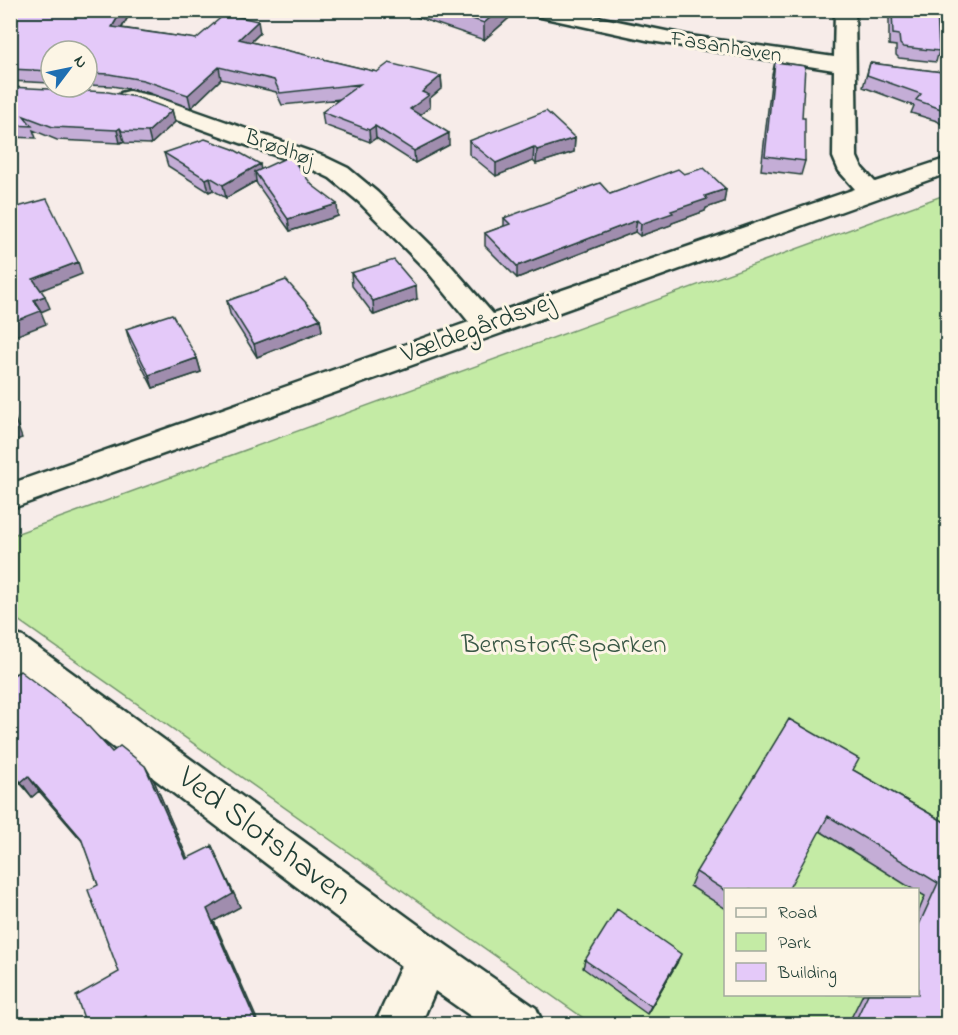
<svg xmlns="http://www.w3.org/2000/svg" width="958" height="1035" font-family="'Indie Flower',sans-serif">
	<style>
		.green { fill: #c4eba5; stroke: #72946c; stroke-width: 1.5; fill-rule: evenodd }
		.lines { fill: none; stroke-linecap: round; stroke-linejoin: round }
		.street-casing { stroke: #1f3d34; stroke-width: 5 }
		.street { fill: #fcf5e5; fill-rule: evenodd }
		.wall { fill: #c4add6; stroke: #1f3d34; stroke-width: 1.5 }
		.shaded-wall { fill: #a08dae; stroke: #1f3d34; stroke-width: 1.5 }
		.building { fill: #e4c9f9; stroke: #1f3d34; stroke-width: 1.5 }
		.labels { text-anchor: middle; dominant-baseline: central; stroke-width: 6; stroke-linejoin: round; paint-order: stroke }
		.far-street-label { font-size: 22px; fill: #1f3d34; stroke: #fcf5e5 }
		.street-label { font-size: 27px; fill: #1f3d34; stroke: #fcf5e5 }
		.park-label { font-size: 27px; fill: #385745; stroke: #fcf5e5 }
		.near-street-label { font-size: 33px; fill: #1f3d34; stroke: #fcf5e5 }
	</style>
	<rect width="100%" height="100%" fill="#f7ece9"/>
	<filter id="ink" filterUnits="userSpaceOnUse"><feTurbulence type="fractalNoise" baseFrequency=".0167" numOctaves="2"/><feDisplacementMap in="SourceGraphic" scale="12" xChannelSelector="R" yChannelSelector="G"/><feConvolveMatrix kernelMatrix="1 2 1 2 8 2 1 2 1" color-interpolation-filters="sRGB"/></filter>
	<g filter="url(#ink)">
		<!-- green -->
		<path class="green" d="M 947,194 L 947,1024 L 592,1024 L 11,615 L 10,536 ZM 726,890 L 918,890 L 918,994 L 726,994 Z"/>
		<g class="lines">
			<!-- street casing -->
			<g class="street-casing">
				<path id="street" d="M 526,10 L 564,10 L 690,36 L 834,57 L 835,10 L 855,10 L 857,157 L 862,168 L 875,182 L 948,158 L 948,173 L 10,509 L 10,484 L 469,322 L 428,272 L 359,202 L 330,178 L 305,166 L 140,107 L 121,103 L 118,98 L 121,93 L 129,91 L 153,96 L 323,156 L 348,168 L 377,192 L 446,260 L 493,314 L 855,189 L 839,171 L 833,157 L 834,70 L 651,41 L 536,16 L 529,14 Z
					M 10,633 L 23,637 L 443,943 L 536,1008 L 543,1024 L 482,1024 L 435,991 L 421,1024 L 375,1024 L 401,966 L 10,669 Z"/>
			</g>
			<!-- street -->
			<use href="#street" class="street"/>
		</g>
		<!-- wall -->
		<path class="wall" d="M 10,10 L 126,10 L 128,17 L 122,28 L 196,39 L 260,33 L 251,42 L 377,72 L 441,76 L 442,88 L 429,99 L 430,107 L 419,115 L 449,145 L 415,163 L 376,138 L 370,142 L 324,125 L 322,112 L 341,99 L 282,105 L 276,92 L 221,79 L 191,108 L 146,92 L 112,86 L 87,85 L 87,51 L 51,51 L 51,83 L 10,81 Z
			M 396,10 L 518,10 L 484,40 Z
			M 780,10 L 807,10 L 806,13 Z
			M 889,10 L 937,10 L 939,51 L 936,62 L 899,58 L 896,55 L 896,46 L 889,45 Z
			M 775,62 L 805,161 L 801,175 L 761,170 L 772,75 Z
			M 870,63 L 942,72 L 948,67 L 948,129 L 937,121 L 911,113 L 914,106 L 863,87 Z
			M 10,87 L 172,110 L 175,122 L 151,144 L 125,143 L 124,141 L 120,143 L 57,140 L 33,130 L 36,138 L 10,137 Z
			M 575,138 L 574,152 L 536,164 L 533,161 L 496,176 L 469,154 L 469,141 Z
			M 164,153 L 261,170 L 312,185 L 338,216 L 290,231 L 257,184 L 256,181 L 226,198 L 213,190 L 209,192 L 168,166 Z
			M 684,174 L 726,189 L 724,202 L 706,208 L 705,211 L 672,223 L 671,225 L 640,236 L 635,232 L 517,278 L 485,246 L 485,233 L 504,226 L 504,218 L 610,194 Z
			M 351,273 L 417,299 L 374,315 L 352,286 Z
			M 227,301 L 320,319 L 322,331 L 257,357 L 230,314 Z
			M 126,329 L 197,358 L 201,372 L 153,388 L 130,343 Z
			M 10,677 L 112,752 L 154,781 L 187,859 L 218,860 L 240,907 L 119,972 L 98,885 L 83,842 L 39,791 L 32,797 L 10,771 Z
			M 853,770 L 948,824 L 948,1024 L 848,1024 L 863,994 L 918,994 L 918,913 L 925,896 L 918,892 L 918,890 L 914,890 L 820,831 L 726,890 L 726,909 L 690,886 L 696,872 Z
			M 585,960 L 677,963 L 647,1014 L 583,968 Z"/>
		<!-- shaded-wall -->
		<path class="shaded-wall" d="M 122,10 L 126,10 L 128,17 L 115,39 L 112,27 Z
			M 499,10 L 518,10 L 484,40 L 484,23 Z
			M 258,21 L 260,33 L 241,51 L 239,39 Z
			M 219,67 L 221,79 L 191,108 L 188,95 Z
			M 441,76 L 442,88 L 429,99 L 430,107 L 411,122 L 410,109 L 422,92 Z
			M 172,110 L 175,122 L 151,144 L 148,132 Z
			M 375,126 L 376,138 L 370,142 L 369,130 Z
			M 120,128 L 124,141 L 120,143 L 117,130 Z
			M 449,133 L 449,145 L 415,163 L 414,151 Z
			M 575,138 L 574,152 L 536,164 L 537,150 Z
			M 534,147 L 533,161 L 496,176 L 496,163 Z
			M 260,164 L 262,178 L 255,172 L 256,181 L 226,198 L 223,185 Z
			M 210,177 L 213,190 L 209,192 L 206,179 Z
			M 726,189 L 724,202 L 706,208 L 705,211 L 672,223 L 671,225 L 640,236 L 641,224 L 705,196 Z
			M 337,204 L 338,216 L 290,231 L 288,219 Z
			M 637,220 L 635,232 L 517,278 L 517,266 Z
			M 78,262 L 82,274 L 39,291 L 33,279 Z
			M 416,286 L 417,299 L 374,315 L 373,301 Z
			M 45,296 L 50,308 L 41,312 L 46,324 L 10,338 L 10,323 L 34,300 Z
			M 320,319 L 322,331 L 257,357 L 254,344 Z
			M 197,358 L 201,372 L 153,388 L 149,375 Z
			M 10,405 L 22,438 L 10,442 Z
			M 145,766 L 154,781 L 194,873 L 186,859 Z
			M 28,776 L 39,791 L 32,797 L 21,782 Z
			M 212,846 L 240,907 L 214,921 L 259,1024 L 257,1024 L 207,909 Z
			M 681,954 L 677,963 L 647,1014 L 651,1006 Z
			M 148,1016 L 155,1024 L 133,1024 Z"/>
		<!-- building -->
		<path class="building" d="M 10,10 L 122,10 L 112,27 L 196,39 L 225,14 L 258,21 L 239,39 L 377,72 L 389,63 L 441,76 L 422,92 L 429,95 L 410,109 L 449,133 L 414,151 L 375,126 L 369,130 L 322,112 L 360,84 L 280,93 L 274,80 L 219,67 L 188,95 L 143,80 L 109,74 L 87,73 L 87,51 L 51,51 L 51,71 L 10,69 Z
			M 446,10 L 499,10 L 484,23 Z
			M 892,10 L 937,10 L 939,51 L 903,47 L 900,44 L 899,35 L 893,34 Z
			M 775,62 L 805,66 L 802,118 L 805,118 L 805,161 L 765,156 Z
			M 870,63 L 942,72 L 948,67 L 948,113 L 941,109 L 916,100 L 921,94 L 867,75 Z
			M 10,87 L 108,92 L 136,97 L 172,110 L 148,132 L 122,131 L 120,128 L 117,130 L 53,127 L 24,116 L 32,126 L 10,125 Z
			M 546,111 L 575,138 L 537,150 L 534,147 L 496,163 L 469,141 Z
			M 205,139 L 233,149 L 260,164 L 223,185 L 210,177 L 206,179 L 164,153 Z
			M 290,156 L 312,185 L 337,204 L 288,219 L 255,172 Z
			M 704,168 L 726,189 L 705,196 L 707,199 L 671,211 L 673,213 L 641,224 L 637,220 L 517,266 L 485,233 L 510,224 L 504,218 L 600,183 L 610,194 L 678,169 L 684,174 Z
			M 47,199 L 78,262 L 33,279 L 45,296 L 34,300 L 41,311 L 10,323 L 10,209 Z
			M 394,260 L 416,286 L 373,301 L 351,273 Z
			M 286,280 L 320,319 L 254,344 L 227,301 Z
			M 172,314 L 197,358 L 149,375 L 126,329 Z
			M 10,410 L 15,425 L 10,426 Z
			M 20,671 L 79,716 L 112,752 L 120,746 L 145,766 L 186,859 L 212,846 L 233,894 L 207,909 L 257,1024 L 151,1024 L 148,1016 L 133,1024 L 86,1024 L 76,996 L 119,972 L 88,890 L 98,885 L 81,838 L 28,776 L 21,782 L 10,770 L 10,677 Z
			M 789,719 L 859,759 L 853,770 L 948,824 L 948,1024 L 854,1024 L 868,994 L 918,994 L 918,927 L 938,883 L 828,816 L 788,890 L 726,890 L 726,891 L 696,872 Z
			M 617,909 L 681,954 L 651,1006 L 585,960 Z"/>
	</g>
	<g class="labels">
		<!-- far-street labels -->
		<g class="far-street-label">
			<text transform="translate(726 48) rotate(9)">Fasanhaven</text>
			<text transform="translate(279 149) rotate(20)">Brødhøj</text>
		</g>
		<!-- street labels -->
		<g class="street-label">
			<text transform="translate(478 329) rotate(-20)">Vældegårdsvej</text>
		</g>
		<!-- park labels -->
		<g class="park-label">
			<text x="564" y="645">Bernstorffsparken</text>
		</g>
		<!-- near-street labels -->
		<g class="near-street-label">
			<text transform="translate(264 837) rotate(37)">Ved Slotshaven</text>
		</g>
	</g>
	<!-- margin -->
	<rect width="958" height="1035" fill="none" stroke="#fcf5e5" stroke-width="36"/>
	<rect x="18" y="18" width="922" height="999" fill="none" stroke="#1f3d34" stroke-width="2" filter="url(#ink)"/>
	<!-- legend -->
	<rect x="724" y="888" width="195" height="108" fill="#fcf5e5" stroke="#a4ab9e" stroke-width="1.5"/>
	<rect x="736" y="908" width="30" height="9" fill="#fcf5e5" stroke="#a4ab9e" stroke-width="1.5"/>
	<text x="778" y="918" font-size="18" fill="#1f3d34">Road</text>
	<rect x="736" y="933" width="30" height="18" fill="#c4eba5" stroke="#a4ab9e" stroke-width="1.5"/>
	<text x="778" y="948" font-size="18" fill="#1f3d34">Park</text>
	<rect x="736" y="963" width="30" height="18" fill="#e4c9f9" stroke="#a4ab9e" stroke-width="1.5"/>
	<text x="778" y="978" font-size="18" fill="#1f3d34">Building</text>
	<!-- north arrow -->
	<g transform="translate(69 69) rotate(58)"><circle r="28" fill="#fcf5e5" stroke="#a4ab9e" stroke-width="1.5"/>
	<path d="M0-4.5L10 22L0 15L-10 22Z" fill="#1f6fb2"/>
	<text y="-9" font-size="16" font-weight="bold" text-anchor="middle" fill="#1f3d34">N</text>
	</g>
</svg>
